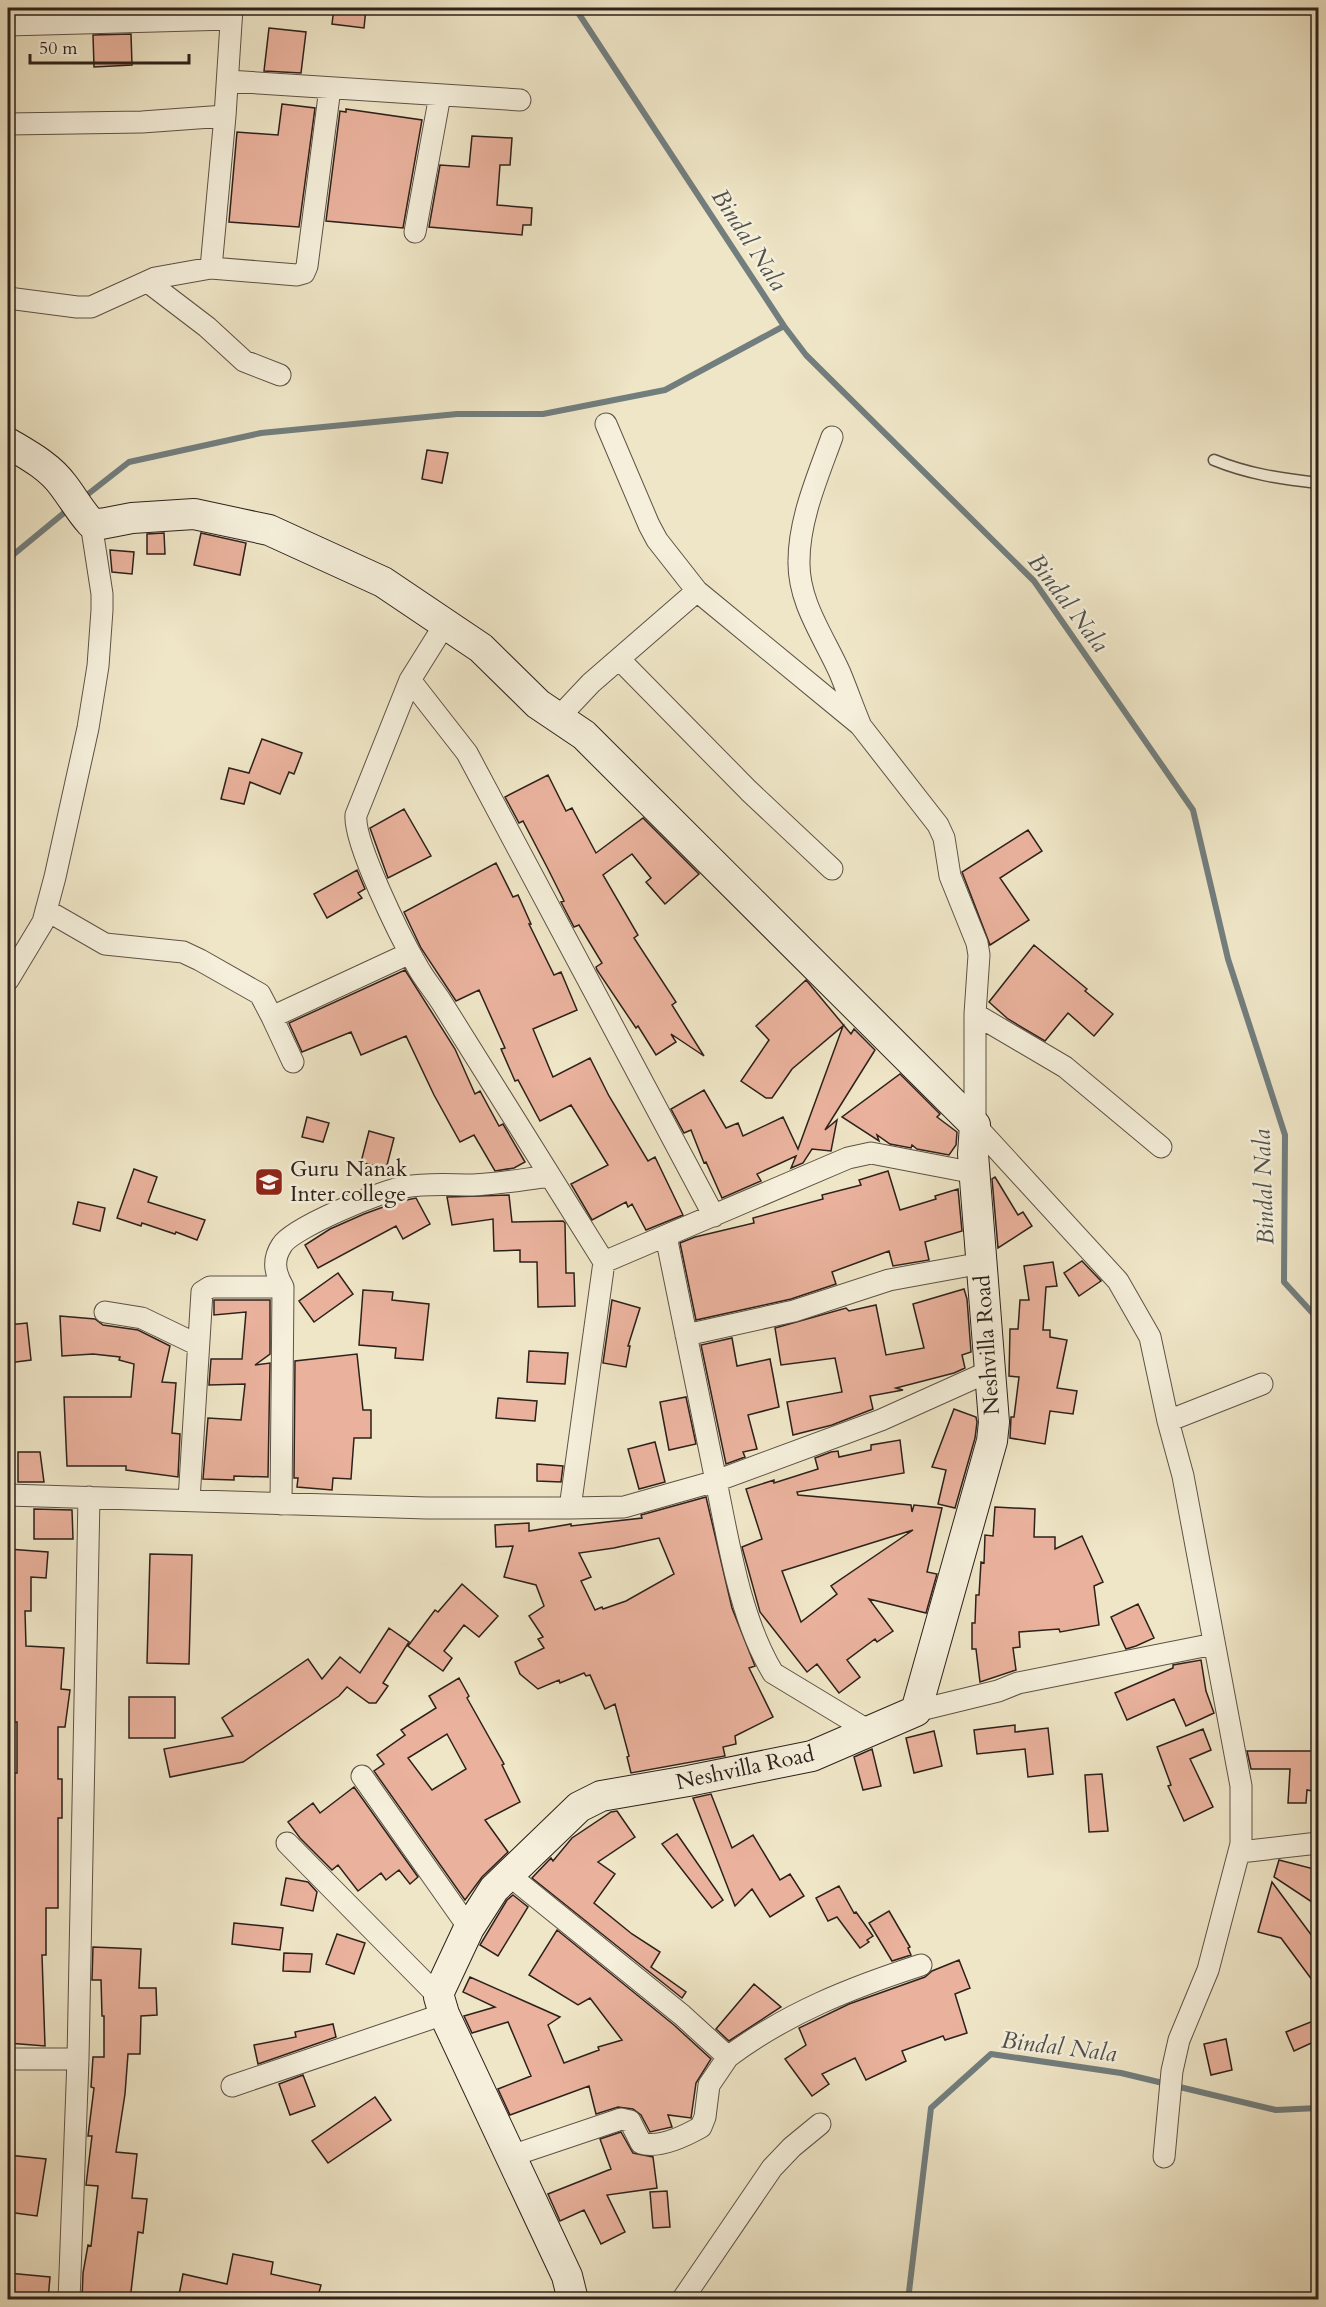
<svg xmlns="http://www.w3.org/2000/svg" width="1326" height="2307" font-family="Cardo,serif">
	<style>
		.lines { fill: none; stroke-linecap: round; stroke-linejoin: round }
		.stream { stroke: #727e7e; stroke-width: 6 }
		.building { fill: #eab29d; stroke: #2d211b; stroke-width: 1.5; fill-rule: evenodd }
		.lane-casing { stroke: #5e5246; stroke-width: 13 }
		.street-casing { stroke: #5e5246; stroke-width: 23 }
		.secondary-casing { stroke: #2d211b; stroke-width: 32 }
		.lane { stroke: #f5efdb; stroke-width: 10 }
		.street { stroke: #f5efdb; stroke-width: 21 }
		.secondary { stroke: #f5efdb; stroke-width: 30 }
		.labels { text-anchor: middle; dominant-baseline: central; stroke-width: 5; stroke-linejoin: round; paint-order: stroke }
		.poi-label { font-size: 22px; fill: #2d211b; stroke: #f5efdb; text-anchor: start }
		.street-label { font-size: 22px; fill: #2d211b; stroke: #f5efdb }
		.water-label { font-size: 24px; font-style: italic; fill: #50504d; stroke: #f5efdb }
	</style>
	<rect width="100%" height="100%" fill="#efe6c7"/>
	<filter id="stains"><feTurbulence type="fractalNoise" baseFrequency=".00333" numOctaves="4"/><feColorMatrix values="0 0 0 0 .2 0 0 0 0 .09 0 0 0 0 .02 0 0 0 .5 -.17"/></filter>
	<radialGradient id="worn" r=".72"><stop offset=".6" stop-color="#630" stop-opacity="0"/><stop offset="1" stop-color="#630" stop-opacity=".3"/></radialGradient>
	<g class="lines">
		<!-- stream -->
		<path class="stream" d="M 575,8 L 784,326 L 806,355 L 1034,581 L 1193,810 L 1228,959 L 1285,1135 L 1284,1282 L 1318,1319
			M 83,498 L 129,462 L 261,433 L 457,414 L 543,414 L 665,390 L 784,326
			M 8,559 L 70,508
			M 908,2300 L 931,2108 L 991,2054 L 1121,2073 L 1276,2110 L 1318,2108"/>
	</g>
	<!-- building -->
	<path class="building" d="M 334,8 L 366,8 L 364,28 L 332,24 Z
		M 269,28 L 306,32 L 301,73 L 264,71 Z
		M 131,34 L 132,65 L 94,67 L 93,35 Z
		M 282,104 L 315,108 L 299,227 L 229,222 L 237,132 L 278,135 Z
		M 346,109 L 422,120 L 403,228 L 326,221 L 340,111 L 346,112 Z
		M 472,136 L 512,138 L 510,165 L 500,165 L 497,205 L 532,208 L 531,225 L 523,225 L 522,235 L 429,227 L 440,165 L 469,167 Z
		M 427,450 L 448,453 L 442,483 L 422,479 Z
		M 164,533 L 165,554 L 147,554 L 147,534 Z
		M 201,533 L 246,543 L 240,575 L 194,565 Z
		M 110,550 L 134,552 L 132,574 L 112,572 Z
		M 262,739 L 302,753 L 294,774 L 289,772 L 280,794 L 250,782 L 244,804 L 221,799 L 229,768 L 249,773 Z
		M 548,775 L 566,811 L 572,808 L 596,853 L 643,818 L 699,874 L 665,904 L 646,882 L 651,878 L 632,854 L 603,875 L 638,935 L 634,938 L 676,1002 L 672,1005 L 704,1056 L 671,1034 L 676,1042 L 656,1055 L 638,1026 L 636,1028 L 597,970 L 596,967 L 602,963 L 579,925 L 574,927 L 561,902 L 564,901 L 548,869 L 523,821 L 519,823 L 505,797 Z
		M 404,809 L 431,856 L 388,878 L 370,828 Z
		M 1028,830 L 1042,851 L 1000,878 L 1029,920 L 990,945 L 962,872 Z
		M 496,863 L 513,897 L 518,895 L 531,924 L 529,924 L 554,975 L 561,972 L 577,1010 L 533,1029 L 553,1077 L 590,1058 L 609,1096 L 648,1161 L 655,1157 L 683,1215 L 646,1230 L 632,1204 L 628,1207 L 626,1202 L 592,1220 L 571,1184 L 608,1165 L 571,1105 L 540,1121 L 518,1080 L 515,1081 L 501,1049 L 505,1048 L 479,990 L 456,1001 L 421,948 L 404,912 Z
		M 357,870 L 365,889 L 358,893 L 362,898 L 327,918 L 314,894 Z
		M 1034,945 L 1087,989 L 1085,991 L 1113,1014 L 1094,1036 L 1068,1013 L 1045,1041 L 1008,1019 L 989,1002 Z
		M 405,970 L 455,1049 L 475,1094 L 480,1091 L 499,1126 L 503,1124 L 525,1162 L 514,1168 L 495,1171 L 474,1135 L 460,1142 L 434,1095 L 406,1036 L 361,1055 L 351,1032 L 302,1052 L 289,1023 Z
		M 806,980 L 851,1034 L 854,1029 L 875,1050 L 825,1130 L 837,1120 L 831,1151 L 812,1149 L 803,1163 L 791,1168 L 796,1156 L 757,1174 L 761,1181 L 722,1198 L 706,1162 L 704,1163 L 691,1130 L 684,1133 L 671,1109 L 704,1090 L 726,1128 L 738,1123 L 743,1136 L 783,1117 L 798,1149 L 843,1026 L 792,1069 L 772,1098 L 766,1098 L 741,1081 L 769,1040 L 756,1026 Z
		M 900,1074 L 940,1114 L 937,1117 L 957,1132 L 956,1145 L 949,1155 L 917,1149 L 912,1145 L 911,1148 L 890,1144 L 877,1135 L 879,1141 L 842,1117 Z
		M 307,1117 L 329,1123 L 323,1142 L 302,1137 Z
		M 369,1131 L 394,1138 L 386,1169 L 361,1162 Z
		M 134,1169 L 157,1177 L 148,1202 L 205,1220 L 197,1240 L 176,1232 L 175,1234 L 142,1223 L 141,1226 L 117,1218 Z
		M 888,1171 L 900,1210 L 936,1199 L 935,1196 L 958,1189 L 962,1231 L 925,1242 L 929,1260 L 893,1266 L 889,1251 L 832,1272 L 836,1284 L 791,1299 L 696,1320 L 680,1243 L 695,1237 L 754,1223 L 753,1218 L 823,1199 L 822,1195 L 861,1185 L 859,1180 Z
		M 995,1177 L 1018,1215 L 1023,1212 L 1032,1226 L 998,1248 L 992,1179 Z
		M 509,1195 L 512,1222 L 563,1221 L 565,1223 L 566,1273 L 574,1273 L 575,1306 L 538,1307 L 537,1262 L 520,1262 L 520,1250 L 494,1251 L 493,1219 L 452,1225 L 447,1197 Z
		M 416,1198 L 430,1224 L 403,1239 L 396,1226 L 318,1268 L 305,1245 L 330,1229 L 364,1214 L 397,1202 Z
		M 78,1202 L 105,1208 L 100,1231 L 73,1224 Z
		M 1082,1261 L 1101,1281 L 1079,1296 L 1064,1273 Z
		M 1053,1262 L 1057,1286 L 1046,1287 L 1043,1330 L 1050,1330 L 1050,1337 L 1067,1340 L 1057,1388 L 1077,1391 L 1073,1414 L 1050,1411 L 1045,1444 L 1010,1438 L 1011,1417 L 1014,1417 L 1019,1377 L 1009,1376 L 1010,1329 L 1018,1329 L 1020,1300 L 1029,1300 L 1024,1266 Z
		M 338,1273 L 353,1294 L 314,1322 L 299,1301 Z
		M 964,1289 L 967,1299 L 971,1352 L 962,1355 L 965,1368 L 954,1373 L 896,1388 L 903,1390 L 870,1396 L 873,1409 L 832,1425 L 793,1435 L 787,1402 L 842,1392 L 835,1358 L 781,1365 L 775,1328 L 846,1308 L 849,1311 L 876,1305 L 886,1355 L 924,1348 L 913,1304 Z
		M 363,1290 L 393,1292 L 392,1300 L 429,1304 L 423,1360 L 395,1358 L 396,1348 L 359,1345 Z
		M 214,1300 L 270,1300 L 270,1354 L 255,1365 L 270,1363 L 268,1477 L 234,1476 L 234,1480 L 203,1479 L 208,1418 L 241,1420 L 245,1384 L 209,1385 L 211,1359 L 242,1359 L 246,1312 L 214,1315 Z
		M 612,1300 L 640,1308 L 628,1346 L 630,1346 L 626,1367 L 603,1363 Z
		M 60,1316 L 95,1319 L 103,1325 L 138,1330 L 170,1346 L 162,1382 L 176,1383 L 172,1433 L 180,1434 L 178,1477 L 126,1470 L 126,1466 L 67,1466 L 64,1397 L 131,1397 L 134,1364 L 119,1360 L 120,1357 L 93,1354 L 62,1356 Z
		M 27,1323 L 31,1360 L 8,1363 L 8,1325 Z
		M 732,1338 L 737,1366 L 770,1359 L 779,1407 L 748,1415 L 757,1449 L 743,1452 L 745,1457 L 726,1464 L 701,1345 Z
		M 529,1351 L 568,1353 L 565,1384 L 527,1382 Z
		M 357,1354 L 363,1410 L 371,1410 L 371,1438 L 354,1438 L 351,1479 L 333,1478 L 332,1490 L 297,1487 L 298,1478 L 294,1478 L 295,1361 Z
		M 686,1397 L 696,1444 L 669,1450 L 660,1402 Z
		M 498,1398 L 537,1401 L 535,1421 L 496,1418 Z
		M 954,1409 L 976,1417 L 977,1422 L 975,1438 L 955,1508 L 938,1504 L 946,1470 L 932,1467 Z
		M 900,1440 L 904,1473 L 797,1492 L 798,1495 L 911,1505 L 912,1512 L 914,1505 L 942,1508 L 927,1572 L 937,1574 L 926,1613 L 869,1599 L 893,1631 L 877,1642 L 875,1639 L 847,1660 L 860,1677 L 839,1693 L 817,1664 L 807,1672 L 760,1612 L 742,1547 L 762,1539 L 746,1489 L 774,1480 L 774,1483 L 818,1469 L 815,1458 L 831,1452 L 838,1451 L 839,1457 L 871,1450 L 871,1445 ZM 913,1530 L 831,1586 L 837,1594 L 801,1622 L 782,1571 Z
		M 655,1442 L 665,1482 L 639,1489 L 628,1449 Z
		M 18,1452 L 40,1452 L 44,1482 L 18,1482 Z
		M 537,1464 L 563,1466 L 561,1482 L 537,1481 Z
		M 706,1497 L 732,1608 L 755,1666 L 749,1668 L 773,1717 L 735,1736 L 736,1744 L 723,1747 L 725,1756 L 631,1773 L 627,1757 L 629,1756 L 615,1704 L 605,1709 L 590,1675 L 586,1676 L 584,1673 L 560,1683 L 559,1680 L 538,1689 L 520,1674 L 515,1662 L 544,1648 L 538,1639 L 543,1637 L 529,1616 L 544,1606 L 536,1585 L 504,1577 L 513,1546 L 496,1547 L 495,1525 L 529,1523 L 529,1531 L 571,1524 L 571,1526 L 642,1518 L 641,1515 ZM 659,1538 L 674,1574 L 626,1601 L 603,1609 L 602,1607 L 595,1610 L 581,1581 L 591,1577 L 579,1553 L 614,1548 Z
		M 995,1507 L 1035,1509 L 1034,1537 L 1055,1537 L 1055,1549 L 1082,1536 L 1103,1582 L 1094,1586 L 1099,1625 L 1060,1632 L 1059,1629 L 1019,1632 L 1020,1647 L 1013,1648 L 1016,1670 L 980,1682 L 976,1649 L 972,1649 L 972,1623 L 975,1623 L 976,1595 L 979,1595 L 981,1562 L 984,1563 L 985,1535 L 993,1536 Z
		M 34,1509 L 72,1510 L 73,1539 L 34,1539 Z
		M 8,1549 L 48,1552 L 46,1578 L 31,1577 L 31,1611 L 25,1611 L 26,1646 L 64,1648 L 61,1689 L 70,1690 L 65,1727 L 58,1727 L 58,1779 L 62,1779 L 62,1818 L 58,1818 L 58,1908 L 46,1908 L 46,1955 L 42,1955 L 45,2046 L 8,2043 L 8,1773 L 17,1773 L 17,1722 L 8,1722 Z
		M 150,1554 L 192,1555 L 189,1664 L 147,1663 Z
		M 462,1584 L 498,1616 L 479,1637 L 464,1625 L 444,1651 L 452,1658 L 443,1671 L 408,1646 L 435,1610 L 438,1612 Z
		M 1138,1604 L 1154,1638 L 1136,1646 L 1126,1649 L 1111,1617 Z
		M 389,1628 L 409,1642 L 383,1683 L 388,1686 L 376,1703 L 369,1703 L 347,1687 L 339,1696 L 243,1762 L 170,1777 L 164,1749 L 233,1736 L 222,1718 L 308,1659 L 322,1679 L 340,1657 L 360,1673 Z
		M 1201,1660 L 1206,1691 L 1214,1713 L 1186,1726 L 1174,1699 L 1127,1720 L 1115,1693 L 1173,1668 L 1173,1665 Z
		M 459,1678 L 469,1696 L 467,1698 L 504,1764 L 502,1765 L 520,1802 L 485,1820 L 508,1852 L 482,1877 L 465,1900 L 374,1771 L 384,1764 L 377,1755 L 405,1735 L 401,1730 L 436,1708 L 429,1696 ZM 447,1734 L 466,1769 L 432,1790 L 408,1758 Z
		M 129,1697 L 175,1697 L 175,1738 L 129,1738 Z
		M 1015,1725 L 1015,1732 L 1048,1728 L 1053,1774 L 1028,1777 L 1025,1749 L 977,1754 L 974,1730 Z
		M 1203,1729 L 1211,1750 L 1190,1759 L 1213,1807 L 1184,1821 L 1168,1786 L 1171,1785 L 1157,1747 Z
		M 934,1731 L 942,1766 L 914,1773 L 906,1738 Z
		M 872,1749 L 881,1786 L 863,1790 L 854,1757 Z
		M 1247,1751 L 1318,1751 L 1318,1792 L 1307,1790 L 1306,1803 L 1288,1803 L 1290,1769 L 1251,1769 Z
		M 1102,1774 L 1108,1831 L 1089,1832 L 1085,1775 Z
		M 354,1787 L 418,1877 L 410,1884 L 399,1870 L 386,1880 L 381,1873 L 358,1891 L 338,1865 L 332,1870 L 300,1838 L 288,1822 L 313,1803 L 320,1813 Z
		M 711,1794 L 732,1848 L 753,1835 L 780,1880 L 790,1874 L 804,1896 L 770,1917 L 752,1889 L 735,1906 L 693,1798 Z
		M 617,1811 L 635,1837 L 598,1862 L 615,1874 L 594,1903 L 632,1934 L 660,1952 L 651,1967 L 686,1992 L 682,1998 L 532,1878 L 551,1858 L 553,1861 L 572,1838 L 611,1812 Z
		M 677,1834 L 723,1900 L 712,1908 L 662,1844 Z
		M 1279,1860 L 1318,1870 L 1318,1906 L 1274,1877 Z
		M 286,1878 L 308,1882 L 317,1892 L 313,1911 L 281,1905 Z
		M 1272,1882 L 1318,1944 L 1318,1988 L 1281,1938 L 1258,1932 Z
		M 839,1886 L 854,1913 L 856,1912 L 873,1936 L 867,1940 L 869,1942 L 860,1948 L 837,1917 L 828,1921 L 816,1898 Z
		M 513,1895 L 528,1907 L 498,1956 L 480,1945 L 507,1900 Z
		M 889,1911 L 910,1947 L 908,1948 L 911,1955 L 892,1961 L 869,1923 Z
		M 234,1923 L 283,1928 L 280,1950 L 232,1944 Z
		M 557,1930 L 674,2025 L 711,2059 L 696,2083 L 691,2118 L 668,2115 L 672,2127 L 650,2132 L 641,2115 L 633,2109 L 618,2107 L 596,2114 L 589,2086 L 510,2115 L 498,2089 L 531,2076 L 508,2022 L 472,2033 L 464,2016 L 495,2007 L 463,1992 L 470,1977 L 560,2017 L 548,2025 L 564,2063 L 599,2050 L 598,2047 L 622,2040 L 590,1998 L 578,2005 L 529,1975 Z
		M 337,1934 L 365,1943 L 354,1974 L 326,1964 Z
		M 93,1947 L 141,1949 L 139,1988 L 156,1988 L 157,2015 L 141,2016 L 140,2054 L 128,2054 L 125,2094 L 116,2152 L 137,2154 L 132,2198 L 147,2199 L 143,2233 L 138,2232 L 130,2300 L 82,2300 L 83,2273 L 88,2245 L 91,2246 L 98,2186 L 86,2185 L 92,2136 L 88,2136 L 94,2088 L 91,2087 L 93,2057 L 104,2057 L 104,2016 L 102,2016 L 101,1980 L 92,1980 Z
		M 284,1953 L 312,1954 L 310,1972 L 283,1971 Z
		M 959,1960 L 970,1988 L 955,1994 L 967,2033 L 945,2040 L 943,2036 L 902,2051 L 906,2061 L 866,2080 L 855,2058 L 822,2074 L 829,2084 L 812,2096 L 785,2059 L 806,2045 L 799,2028 L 849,2004 L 925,1977 L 932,1971 Z
		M 754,1984 L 781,2007 L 729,2041 L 716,2029 Z
		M 1318,2019 L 1318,2040 L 1294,2051 L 1286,2032 Z
		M 333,2024 L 336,2037 L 258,2064 L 254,2045 L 296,2037 L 295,2032 Z
		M 1226,2039 L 1232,2070 L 1211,2075 L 1204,2044 Z
		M 303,2075 L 315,2106 L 290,2115 L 279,2084 Z
		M 375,2097 L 391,2120 L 328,2163 L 312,2141 Z
		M 621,2132 L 633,2153 L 653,2157 L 657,2188 L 607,2195 L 625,2232 L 601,2244 L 584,2210 L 560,2221 L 548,2194 L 611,2169 L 600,2139 Z
		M 8,2155 L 46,2159 L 37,2216 L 8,2212 Z
		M 667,2191 L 670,2227 L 653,2228 L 650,2192 Z
		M 233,2254 L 273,2262 L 271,2274 L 321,2285 L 317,2300 L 178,2300 L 183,2274 L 227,2284 Z
		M 8,2273 L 50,2277 L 48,2300 L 8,2300 Z"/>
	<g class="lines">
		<!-- lane casing -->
		<g class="lane-casing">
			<path id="lane" d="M 1214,460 C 1248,474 1282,479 1318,483"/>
		</g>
		<!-- street casing -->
		<g class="street-casing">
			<path id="street" d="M 8,25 L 230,19
				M 228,81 L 520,100
				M 8,124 L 142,122 L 225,116 L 232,8
				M 415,232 L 440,95
				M 211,268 L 297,275 L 304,273 L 307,266 L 330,88
				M 148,282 L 207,327 L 244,361 L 280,375
				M 8,298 L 77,307 L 91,307 L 155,278 L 211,268 L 225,116
				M 606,424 L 649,525 L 657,540 L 697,591
				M 832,437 C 818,476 799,519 799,561 C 798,602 824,637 840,673 C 847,690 853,707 860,724
				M 445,624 L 410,680 L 356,815 C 353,842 401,938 416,964 C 423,978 434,990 442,1003 L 604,1262 L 570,1508
				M 619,659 L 749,791 L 832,869
				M 410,680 L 467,753 L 714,1216
				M 559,717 L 591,683 L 697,591 L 860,725 L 938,825 L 944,838 L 950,876 L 977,943 L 979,955 L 975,1014
				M 46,910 L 105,944 L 183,952 L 200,960 L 260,994 L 272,1017
				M 8,980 L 43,922 L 55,877 L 88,728 L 98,666 L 102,610 L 102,594 L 91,523
				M 293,1062 L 272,1017 L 410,953
				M 1161,1147 L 1065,1067 L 975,1014 L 975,1125 L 1118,1281 L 1150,1337 L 1168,1421 L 1183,1476 L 1241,1786 L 1241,1844 L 1208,1970 L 1179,2040 L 1172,2071 L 1164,2157
				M 604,1262 L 848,1158 L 871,1153 L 975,1173
				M 105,1312 L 142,1318 L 198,1345
				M 686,1335 L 794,1311 L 889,1280 L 982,1263
				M 1168,1421 L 1262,1384
				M 8,1495 L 427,1508 L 570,1508 L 624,1507 L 716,1481 L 666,1236
				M 189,1500 L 202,1292 L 210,1287 L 283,1287 C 275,1273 272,1260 282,1245 C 292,1228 383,1190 405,1187 C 427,1183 450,1185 473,1185 C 499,1184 525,1179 550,1176
				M 281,1504 L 283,1287
				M 916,1711 L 998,1691 L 1018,1683 L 1214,1644
				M 869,1731 L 773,1673 C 740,1618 729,1544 716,1481 L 881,1420 L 990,1371
				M 362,1776 L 469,1928
				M 287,1843 L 439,1997
				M 1240,1852 L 1318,1843
				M 509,1875 L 682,2015 L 728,2057 L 709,2085 L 705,2117 L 701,2127 C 685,2136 659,2149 641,2143 L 630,2121 L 621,2119 L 511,2156
				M 728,2057 C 787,2013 850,1988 921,1965
				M 8,2059 L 78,2059
				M 232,2086 L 444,2014
				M 69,2300 L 78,2059 L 89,1497
				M 682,2300 L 772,2168 L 792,2147 L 820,2124"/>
		</g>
		<!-- secondary casing -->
		<g class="secondary-casing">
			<path id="secondary" d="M 8,443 C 28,455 49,466 63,485 C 73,498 80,511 91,523 L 101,524 L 132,518 L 194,514 L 269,530 L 383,582 L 481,648 L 538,704 L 584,735 L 975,1125 L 973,1154 L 994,1422 L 992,1441 L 916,1711 L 812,1756 L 688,1781 L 601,1796 L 579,1807 L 494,1889 L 469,1928 L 439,1992 L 439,1997 L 444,2014 L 567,2276 L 573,2300"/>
		</g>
		<!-- lane -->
		<use href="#lane" class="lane"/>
		<!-- street -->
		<use href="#street" class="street"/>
		<!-- secondary -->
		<use href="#secondary" class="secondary"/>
	</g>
	<!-- icons -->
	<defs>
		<g id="school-square" transform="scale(1.5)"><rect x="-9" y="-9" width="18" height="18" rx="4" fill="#8f2418" stroke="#f5efdb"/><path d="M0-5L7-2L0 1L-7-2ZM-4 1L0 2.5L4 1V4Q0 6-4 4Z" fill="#fff"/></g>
	</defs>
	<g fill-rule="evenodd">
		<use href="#school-square" x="269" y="1182"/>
	</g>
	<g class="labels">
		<!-- poi labels -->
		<g class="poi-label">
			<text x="290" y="1169">Guru Nanak<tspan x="290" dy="25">Inter college</tspan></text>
		</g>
		<!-- street labels -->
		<g class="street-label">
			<text transform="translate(987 1345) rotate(-94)">Neshvilla Road</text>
			<text transform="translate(745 1768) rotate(-12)">Neshvilla Road</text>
		</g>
		<!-- water labels -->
		<g class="water-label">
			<text transform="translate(749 240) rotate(57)">Bindal Nala</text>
			<text transform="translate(1068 603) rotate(53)">Bindal Nala</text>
			<text transform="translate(1264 1187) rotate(-92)">Bindal Nala</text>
			<text transform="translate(1059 2047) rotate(7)">Bindal Nala</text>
		</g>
	</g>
	<!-- margin -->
	<rect width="1326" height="2307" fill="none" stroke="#efe6c7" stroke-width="30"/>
	<rect x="9" y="9" width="1308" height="2289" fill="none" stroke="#2d211b" stroke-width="3"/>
	<rect x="15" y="15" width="1296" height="2277" fill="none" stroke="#2d211b" stroke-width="1.5"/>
	<!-- scale -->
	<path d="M30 54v9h159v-9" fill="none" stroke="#2d211b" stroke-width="3"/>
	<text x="39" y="54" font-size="18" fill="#2d211b" stroke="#f5efdb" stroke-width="4.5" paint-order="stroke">50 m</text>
	<rect width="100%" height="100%" filter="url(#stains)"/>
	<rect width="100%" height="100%" fill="url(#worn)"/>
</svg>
